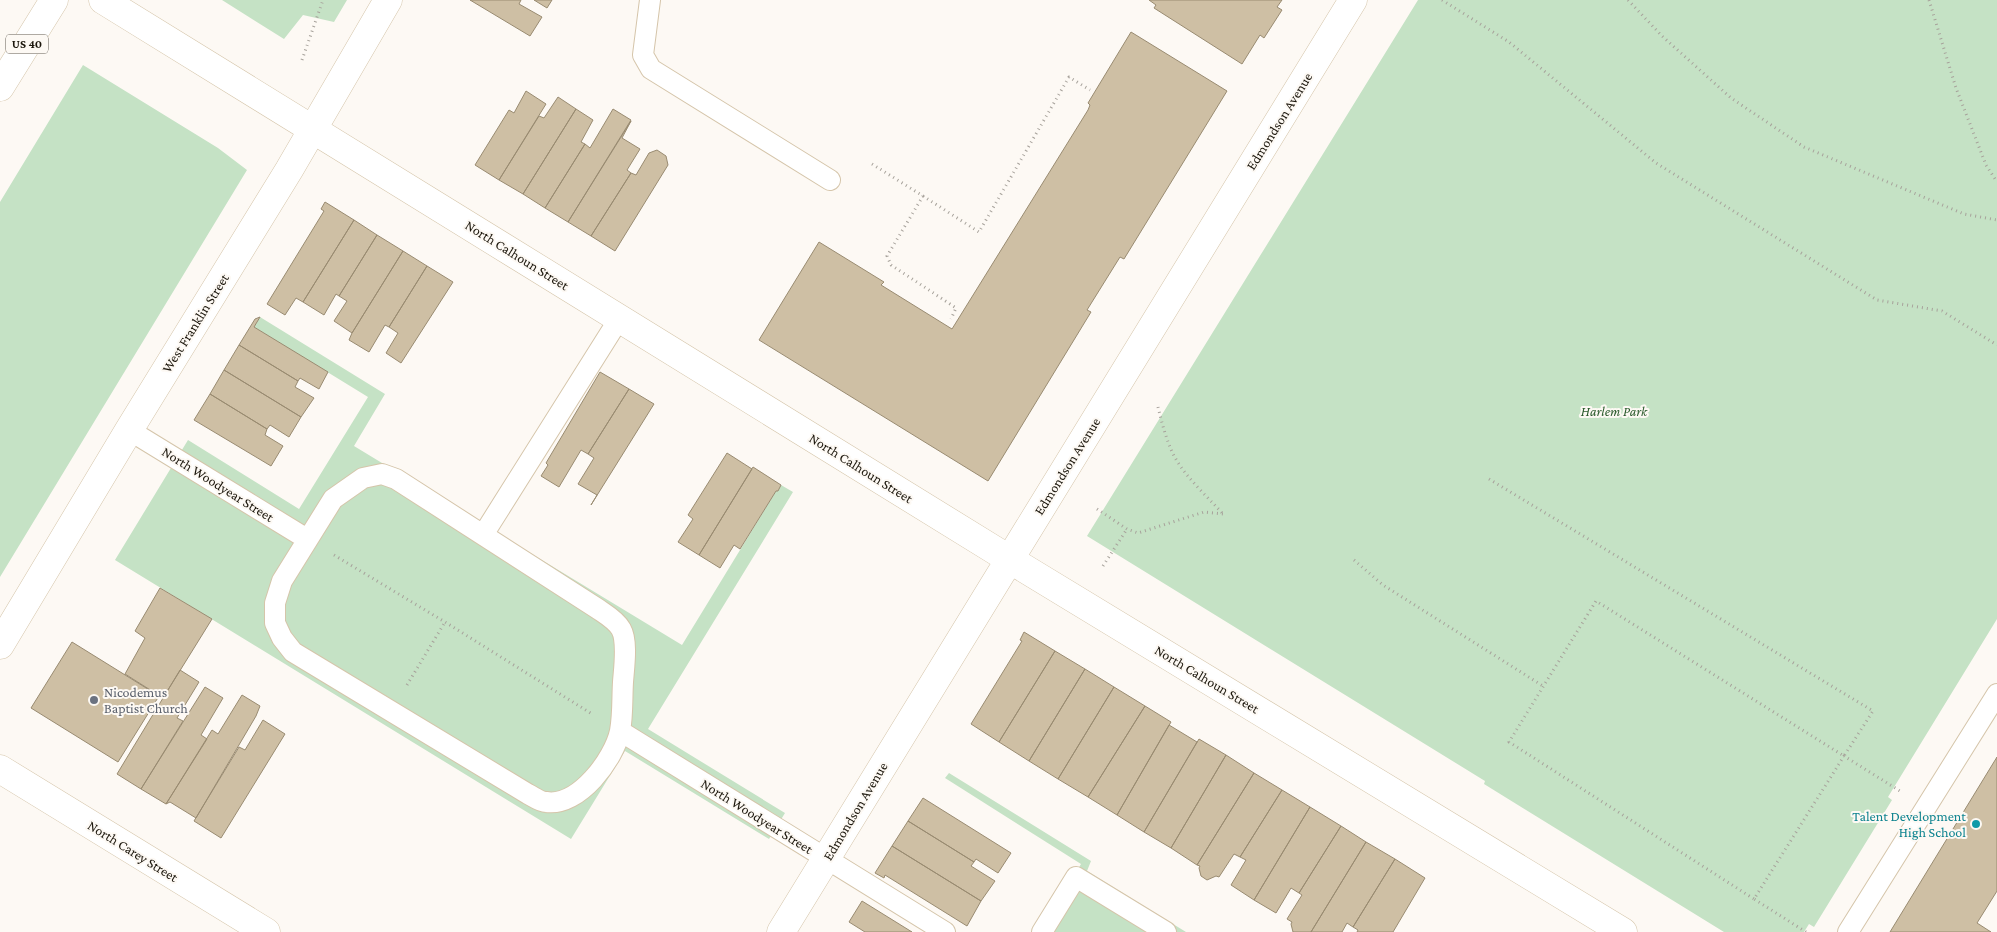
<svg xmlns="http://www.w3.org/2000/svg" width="1997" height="932" font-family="'Crimson Pro',serif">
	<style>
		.green { fill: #c5e2c5 }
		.building { fill: #cebfa4; stroke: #998b71 }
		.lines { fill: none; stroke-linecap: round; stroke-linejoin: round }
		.lane-casing { stroke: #d5c5aa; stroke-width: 22 }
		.secondary-casing { stroke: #d5c5aa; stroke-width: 29 }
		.primary-casing { stroke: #d5c5aa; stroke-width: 29 }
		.highway-casing { stroke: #d5c5aa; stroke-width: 29 }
		.path { stroke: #a7a29b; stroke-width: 3; stroke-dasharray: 1 4; stroke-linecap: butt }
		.lane { stroke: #fff; stroke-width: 20 }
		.secondary { stroke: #fff; stroke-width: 28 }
		.primary { stroke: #fff; stroke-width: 28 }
		.highway { stroke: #fff; stroke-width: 28 }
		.worship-dot { fill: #6b7280; stroke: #fdf9f4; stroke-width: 2 }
		.culture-dot { fill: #0f9aa8; stroke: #fdf9f4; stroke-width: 2 }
		.labels { text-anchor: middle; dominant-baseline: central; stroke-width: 4; stroke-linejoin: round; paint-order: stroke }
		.shield { fill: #fdf9f4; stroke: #605b52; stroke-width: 1 }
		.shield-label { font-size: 12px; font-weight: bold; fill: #1c170d }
		.street-label { font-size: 14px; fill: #1c170d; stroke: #fdf9f4 }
		.park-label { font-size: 14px; font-style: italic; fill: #2a5a2c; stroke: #fdf9f4 }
		.worship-label { font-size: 14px; fill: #5b616d; stroke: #fdf9f4; text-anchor: start }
		.culture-label { font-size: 14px; fill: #0d838f; stroke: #fdf9f4; text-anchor: end }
	</style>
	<rect width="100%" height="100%" fill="#fdf9f4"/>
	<!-- green -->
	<path class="green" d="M 222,0 L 347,0 L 334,22 L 303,15 L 284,39 Z
		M 1418,0 L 1997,0 L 1997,619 L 1888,797 L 1892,800 L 1814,927 L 1809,924 L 1804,932 L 1724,932 L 1484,784 L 1485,781 L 1087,536 Z
		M 83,65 L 218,148 L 247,170 L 0,577 L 0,202 Z
		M 260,317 L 385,394 L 354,446 L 682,645 L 776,491 L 778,491 L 781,485 L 793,492 L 648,729 L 785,813 L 769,839 L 625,751 L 571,839 L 115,560 L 188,440 L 299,509 L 368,397 L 254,327 Z
		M 949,773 L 1091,861 L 1087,871 L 1186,932 L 1040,932 L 1081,864 L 945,778 Z"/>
	<!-- building -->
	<path class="building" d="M 470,0 L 521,0 L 519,4 L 542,17 L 530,36 Z
		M 534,0 L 552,0 L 547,8 Z
		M 1149,0 L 1282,0 L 1277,7 L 1282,10 L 1264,38 L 1260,35 L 1242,64 L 1154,8 L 1156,5 Z
		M 1131,32 L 1227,91 L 1124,259 L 1120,257 L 1087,310 L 1091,312 L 988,481 L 759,340 L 819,242 L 884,282 L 881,285 L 952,329 L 1088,110 L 1090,105 L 1088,103 Z
		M 526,91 L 546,104 L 499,180 L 475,165 L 509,110 L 514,113 Z
		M 558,97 L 576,109 L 523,194 L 499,180 L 539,116 L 544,118 Z
		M 576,109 L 593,120 L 581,142 L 585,144 L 545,208 L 523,194 Z
		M 613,109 L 631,120 L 568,222 L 545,208 L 585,144 L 590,148 Z
		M 631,121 L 622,138 L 640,149 L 627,170 L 631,173 L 591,236 L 568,222 Z
		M 657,150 L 666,156 L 668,165 L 615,251 L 591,236 L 631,173 L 636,175 L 649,153 Z
		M 325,202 L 354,220 L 303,302 L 296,298 L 285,315 L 267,304 L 324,211 L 321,209 Z
		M 354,220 L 377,235 L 339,296 L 336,294 L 324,315 L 303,302 Z
		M 377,235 L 403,251 L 352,333 L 334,321 L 347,301 L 339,296 Z
		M 403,251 L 427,266 L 389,327 L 385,325 L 369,352 L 349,340 L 352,333 Z
		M 427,266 L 453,282 L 401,363 L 386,353 L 398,333 L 389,327 Z
		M 260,317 L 254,327 L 328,372 L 319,389 L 300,378 L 298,381 L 239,345 L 255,319 Z
		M 239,345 L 298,381 L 295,387 L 314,398 L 301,417 L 224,370 Z
		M 224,370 L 301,417 L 289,437 L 270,425 L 267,429 L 210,394 Z
		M 600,372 L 629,389 L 588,454 L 581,450 L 559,487 L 541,476 L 548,465 L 546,463 Z
		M 629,389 L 654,404 L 591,505 L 597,495 L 578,484 L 594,458 L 588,454 Z
		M 210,394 L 267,429 L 265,435 L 283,446 L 271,466 L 194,420 Z
		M 727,453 L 752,469 L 699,555 L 678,542 L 693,519 L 688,515 Z
		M 753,467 L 781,485 L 778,491 L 776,491 L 740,549 L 734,545 L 720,568 L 699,555 Z
		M 160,588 L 212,619 L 163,698 L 125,674 L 145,638 L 135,631 Z
		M 1024,632 L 1055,651 L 999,742 L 971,724 L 1022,641 L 1020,640 Z
		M 72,642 L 159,696 L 118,762 L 31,708 Z
		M 1055,651 L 1085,669 L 1029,761 L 999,742 Z
		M 1085,669 L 1114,687 L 1058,779 L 1029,761 Z
		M 180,670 L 199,682 L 177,718 L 183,721 L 141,789 L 117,774 Z
		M 205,687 L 223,698 L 201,735 L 207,739 L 166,804 L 141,789 Z
		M 1114,687 L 1145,706 L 1088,797 L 1058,779 Z
		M 242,695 L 260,706 L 256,716 L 196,818 L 170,802 L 166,804 L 212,730 L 218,734 Z
		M 1145,706 L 1171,722 L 1117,815 L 1088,797 Z
		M 263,720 L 285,734 L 221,838 L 194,821 L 239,747 L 245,750 Z
		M 1169,725 L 1197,742 L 1144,832 L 1117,815 Z
		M 1199,739 L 1226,755 L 1171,848 L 1144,832 Z
		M 1226,755 L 1254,773 L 1197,865 L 1171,848 Z
		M 1997,757 L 1997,891 L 1977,923 L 1991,932 L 1890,932 Z
		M 1254,773 L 1282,790 L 1240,857 L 1234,854 L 1219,877 L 1216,876 L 1207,880 L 1201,876 L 1199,868 L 1200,866 L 1197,865 Z
		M 1282,790 L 1310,807 L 1254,900 L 1231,885 L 1246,860 L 1240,857 Z
		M 923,798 L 1011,853 L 998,873 L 976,859 L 974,862 L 908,821 Z
		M 1310,807 L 1341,826 L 1299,893 L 1291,888 L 1276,913 L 1254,900 Z
		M 908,821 L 974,862 L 971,866 L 995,881 L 981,901 L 892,846 Z
		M 1341,826 L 1366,842 L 1311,932 L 1293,932 L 1291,924 L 1292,922 L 1287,919 L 1302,895 L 1299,893 Z
		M 1366,842 L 1395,859 L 1353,927 L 1347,923 L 1342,932 L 1311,932 Z
		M 892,846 L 981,901 L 967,926 L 885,875 L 884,878 L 875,873 Z
		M 1395,859 L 1425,878 L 1393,932 L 1357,932 L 1358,930 L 1353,927 Z
		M 862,901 L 912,932 L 865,932 L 849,922 Z"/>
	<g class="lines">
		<!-- lane casing -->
		<g class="lane-casing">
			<path id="lane" d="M 650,0 L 643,55 L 651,69 L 830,180
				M 129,430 L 307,539
				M 382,474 L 396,479 L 598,609 C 605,614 616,620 621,629 C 628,641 624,668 623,682 C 622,698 623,715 620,731 C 614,759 579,807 546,802 C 540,802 534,797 528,794 L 293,652 L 282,638 L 275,623 L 275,603 L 282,581 L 333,499 L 363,478 Z
				M 483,535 L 619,319
				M 620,731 L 945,932
				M 1042,932 L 1076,877 L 1166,932
				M 1848,932 L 1997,694"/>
		</g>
		<!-- secondary casing -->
		<g class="secondary-casing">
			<path id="secondary" d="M 103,0 L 1009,559 L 1623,932
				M 0,769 L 266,932
				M 781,932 L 1353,0"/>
		</g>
		<!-- primary casing -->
		<g class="primary-casing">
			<path id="primary" d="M 0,645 L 129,430 L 289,170 L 388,0"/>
		</g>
		<!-- highway casing -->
		<g class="highway-casing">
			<path id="highway" d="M 0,87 L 54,0"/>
		</g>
		<!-- path -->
		<path class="path" d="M 1442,0 L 1509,42 L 1656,163 L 1877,300 L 1942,311 L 1997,345
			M 1628,0 L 1662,36 L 1731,98 L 1804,147 L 1964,214 L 1997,220
			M 1929,0 L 1956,88 L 1986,165 L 1997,182
			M 302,60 L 323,0
			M 872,164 L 923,196 L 887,256 L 891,265 L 956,308 L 951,319
			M 923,196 L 979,232 L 1069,77 L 1090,90
			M 1158,407 C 1162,423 1166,439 1173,454 C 1185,477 1206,495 1223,514
			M 1489,479 L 1873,711 L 1844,756 L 1596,601 L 1509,742 L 1754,899
			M 1097,509 L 1127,529 L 1138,533 L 1204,512 L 1223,514
			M 334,555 L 445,622 L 592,714
			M 1354,560 L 1383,585 L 1543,686
			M 1103,566 L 1127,529
			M 407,685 L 445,622
			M 1806,932 L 1754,899 L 1844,756 L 1900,791"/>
		<!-- lane -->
		<use href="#lane" class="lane"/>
		<!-- secondary -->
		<use href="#secondary" class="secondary"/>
		<!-- primary -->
		<use href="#primary" class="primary"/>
		<!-- highway -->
		<use href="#highway" class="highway"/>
	</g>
	<!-- markers -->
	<circle class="worship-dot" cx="94" cy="700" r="5"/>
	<circle class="culture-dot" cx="1976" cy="824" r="5"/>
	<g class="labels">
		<!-- shield labels -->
		<rect class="shield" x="6" y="34.5" width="42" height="19" rx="4"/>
		<g class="shield-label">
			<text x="27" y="44">US 40</text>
		</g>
		<!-- street labels -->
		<g class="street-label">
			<text transform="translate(1279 121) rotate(-58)">Edmondson Avenue</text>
			<text transform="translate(517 255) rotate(32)">North Calhoun Street</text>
			<text transform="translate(195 323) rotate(-58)">West Franklin Street</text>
			<text transform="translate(1067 466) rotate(-58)">Edmondson Avenue</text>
			<text transform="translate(861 468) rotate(32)">North Calhoun Street</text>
			<text transform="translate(218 484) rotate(32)">North Woodyear Street</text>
			<text transform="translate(1207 679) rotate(31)">North Calhoun Street</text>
			<text transform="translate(855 811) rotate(-59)">Edmondson Avenue</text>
			<text transform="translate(757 816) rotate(32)">North Woodyear Street</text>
			<text transform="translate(133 851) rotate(32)">North Carey Street</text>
		</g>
		<!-- park labels -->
		<g class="park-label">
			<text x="1614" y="411">Harlem Park</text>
		</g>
		<!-- worship labels -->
		<g class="worship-label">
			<text x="104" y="692">Nicodemus<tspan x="104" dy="16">Baptist Church</tspan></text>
		</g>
		<!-- culture labels -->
		<g class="culture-label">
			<text x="1966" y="816">Talent Development<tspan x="1966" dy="16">High School</tspan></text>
		</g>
	</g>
</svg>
